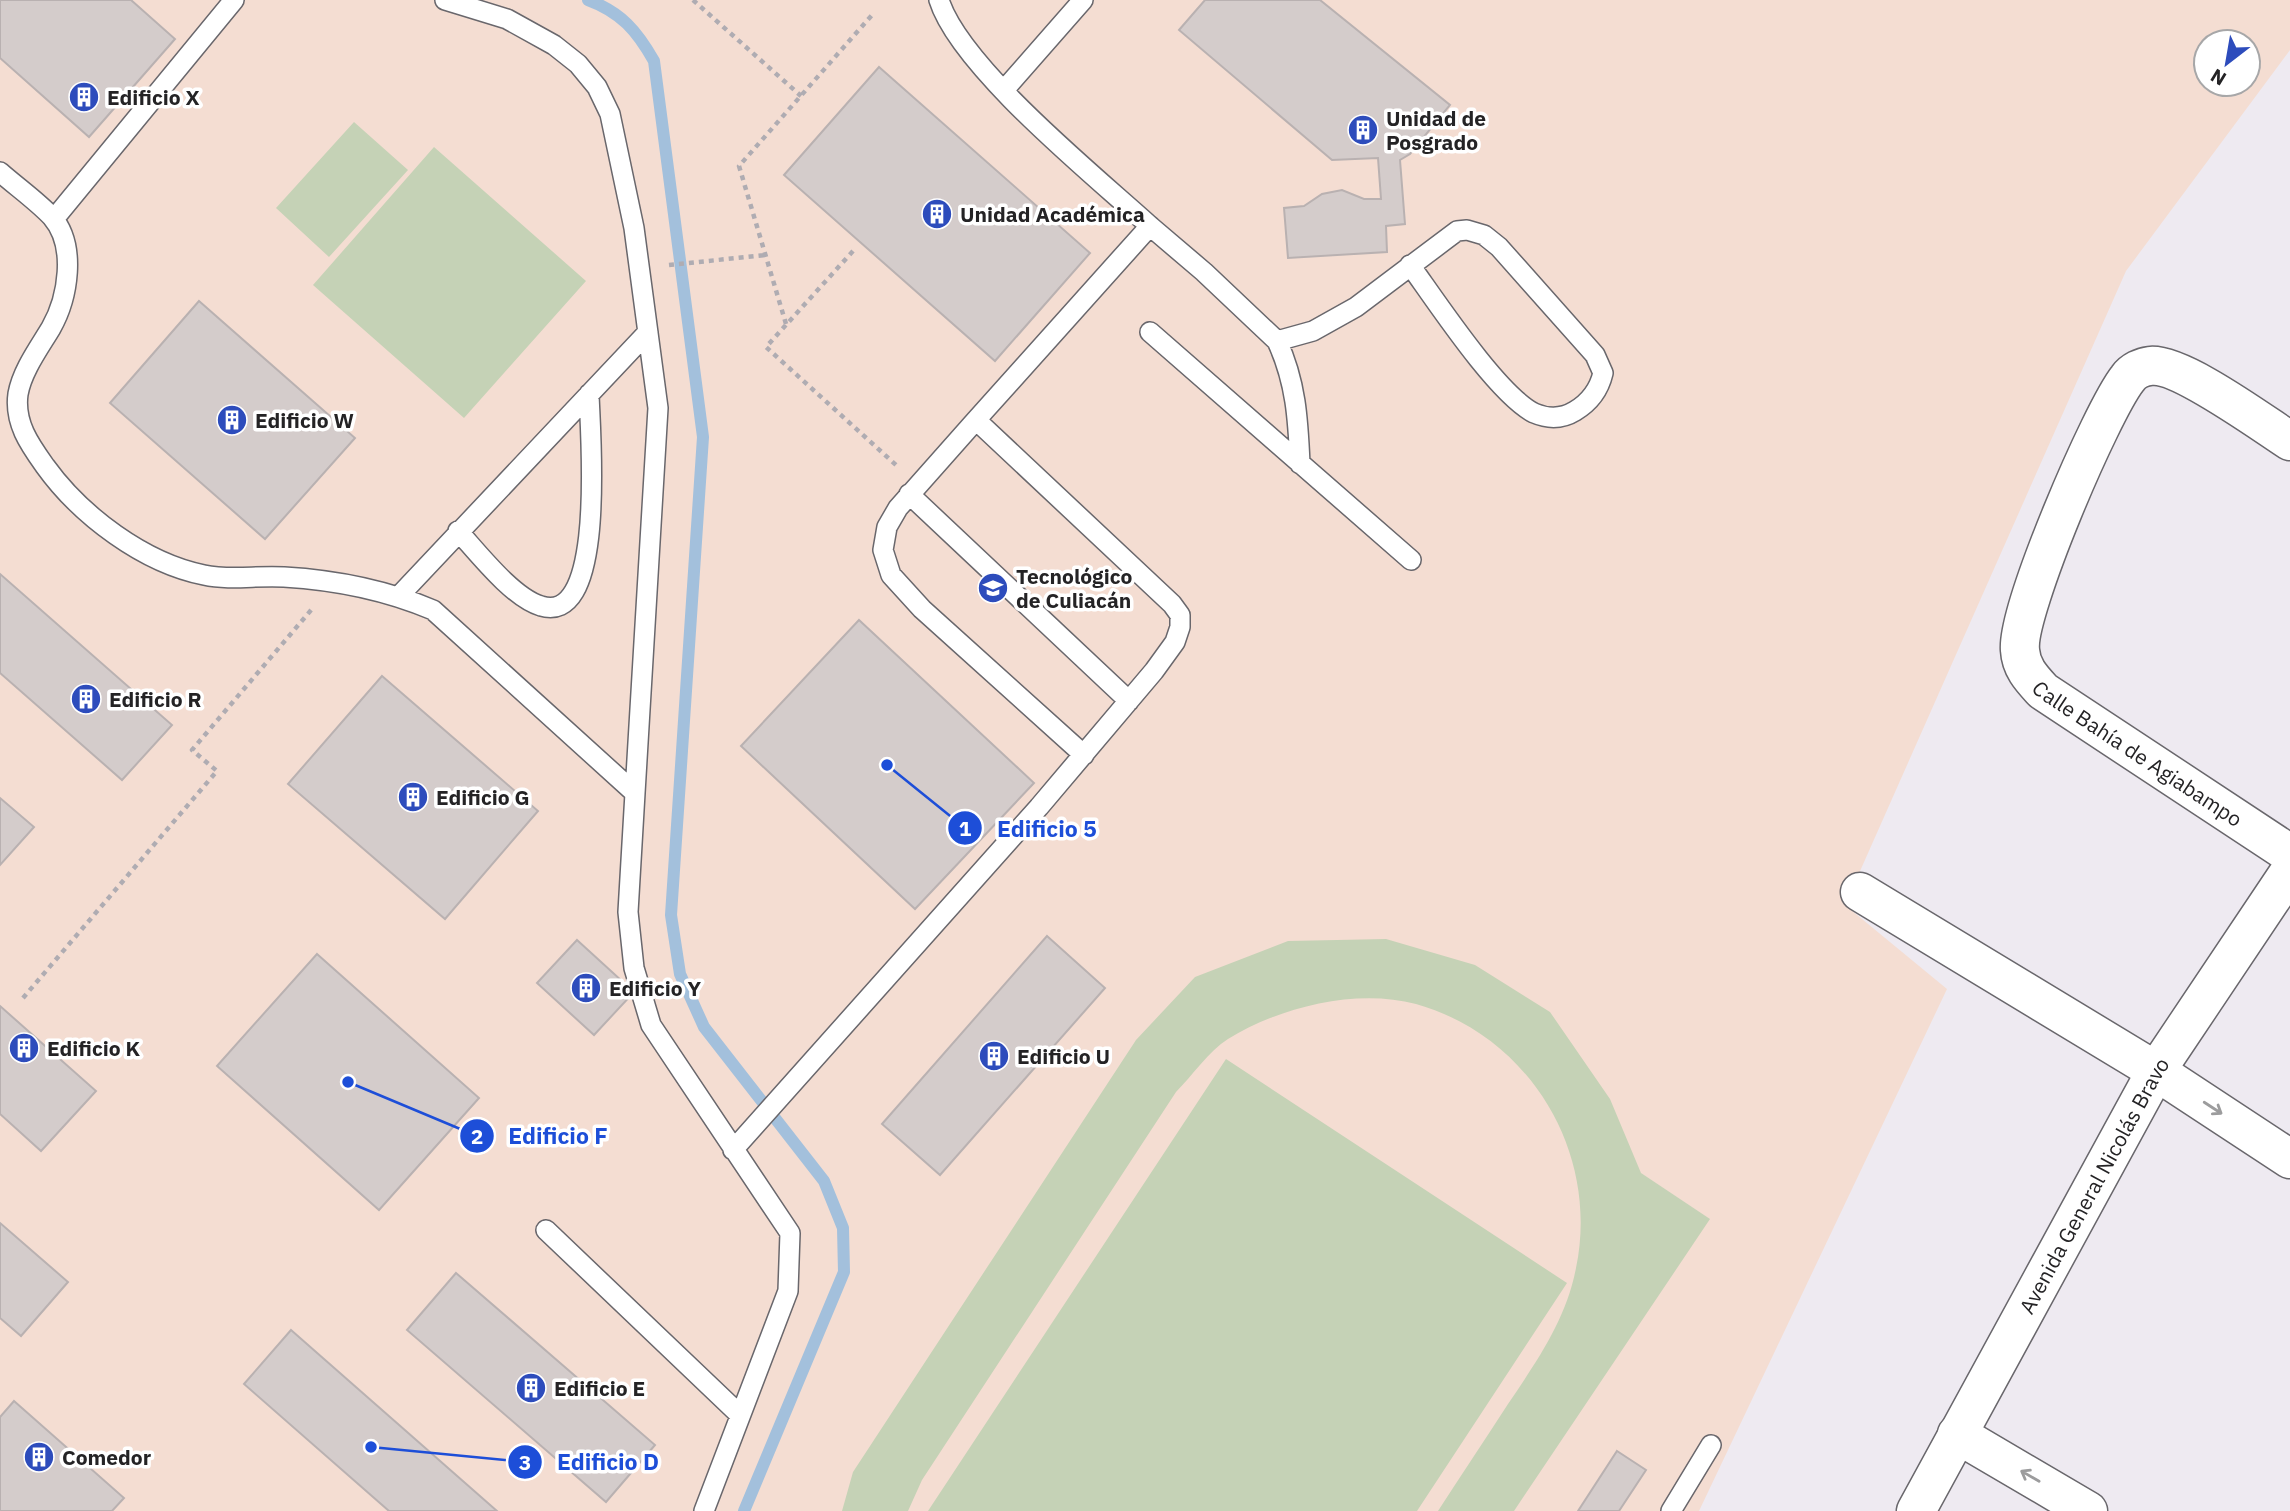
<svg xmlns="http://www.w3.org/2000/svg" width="2290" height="1511" font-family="'IBM Plex Sans',sans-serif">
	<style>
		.education { fill: #f4ddd2; fill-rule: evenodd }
		.green { fill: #c5d2b6 }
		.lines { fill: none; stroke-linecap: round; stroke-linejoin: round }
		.stream { stroke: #a3c0dc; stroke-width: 12 }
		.building { fill: #d4cccb; stroke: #b9b1b1; stroke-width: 2 }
		.lane-casing { stroke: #69676c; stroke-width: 22 }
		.street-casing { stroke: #69676c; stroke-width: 41 }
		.secondary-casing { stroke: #69676c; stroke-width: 41 }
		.path { stroke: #afacb2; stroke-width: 4.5; stroke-dasharray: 5 5; stroke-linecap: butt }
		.lane { stroke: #fff; stroke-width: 19 }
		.street { stroke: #fff; stroke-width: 38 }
		.secondary { stroke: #fff; stroke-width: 38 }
		.oneway { stroke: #9c9c9d }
		.labels { text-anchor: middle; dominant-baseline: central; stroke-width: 7; stroke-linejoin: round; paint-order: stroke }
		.poi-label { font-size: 21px; font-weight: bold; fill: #242325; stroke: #fff; text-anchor: start }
		.street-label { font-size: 21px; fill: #242325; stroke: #fff }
		.leader { fill: none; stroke: #1d4ed8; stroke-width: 2.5 }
		.callout-dot { fill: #1d4ed8; stroke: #fff; stroke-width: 2.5 }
		.mark-label { font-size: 21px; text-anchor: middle; font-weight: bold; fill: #fff }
		.callout-label { font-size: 23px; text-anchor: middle; font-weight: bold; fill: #1d4ed8; stroke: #fff; stroke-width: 7; stroke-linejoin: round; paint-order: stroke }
	</style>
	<rect width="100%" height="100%" fill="#eeeaf1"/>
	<!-- education -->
	<path class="education" d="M 0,0 L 2290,0 L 2290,50 L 2126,271 L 1845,905 L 1947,989 L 1699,1511 L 0,1511 ZM 2206,42 L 2248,42 L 2248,84 L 2206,84 Z"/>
	<!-- green -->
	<path class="green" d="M 354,122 L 408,170 L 329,257 L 276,208 Z
		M 434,147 L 586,281 L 464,418 L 313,285 Z
		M 1386,939 L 1475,965 L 1550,1012 L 1610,1099 L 1641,1173 L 1710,1219 L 1514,1511 L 1438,1511 C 1461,1475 1485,1440 1508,1404 C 1537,1361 1566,1320 1576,1268 C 1600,1153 1530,1036 1416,1004 C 1356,988 1280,1007 1228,1039 C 1209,1051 1192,1076 1176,1092 L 922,1480 L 908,1511 L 842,1511 L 853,1472 L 1136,1040 L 1195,977 L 1288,941 Z
		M 1226,1059 L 1567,1283 L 1417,1511 L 928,1511 Z"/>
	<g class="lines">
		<!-- stream -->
		<path class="stream" d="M 588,0 C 621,12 637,31 654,61 L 703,437 L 671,915 L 680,974 L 704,1027 L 824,1181 L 843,1228 L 844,1272 L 744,1511"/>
	</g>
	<!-- building -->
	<path class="building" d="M 0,0 L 131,0 L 175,39 L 89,137 L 0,58 Z
		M 1205,0 L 1320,0 L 1450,105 L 1410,154 L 1400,160 L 1405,224 L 1386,226 L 1387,252 L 1288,258 L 1284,208 L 1304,206 L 1322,194 L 1342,190 L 1364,199 L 1381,199 L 1378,158 L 1332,160 L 1179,30 Z
		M 879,67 L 1090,253 L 995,361 L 784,175 Z
		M 199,301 L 355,438 L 265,539 L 110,403 Z
		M 0,574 L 172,725 L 122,780 L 0,673 Z
		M 859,620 L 1034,783 L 915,909 L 741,746 Z
		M 859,620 L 1034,783 L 915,909 L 741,746 Z
		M 382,676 L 538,811 L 445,919 L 288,784 Z
		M 0,798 L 34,827 L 0,865 Z
		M 1047,936 L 1105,988 L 940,1175 L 882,1124 Z
		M 577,940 L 634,992 L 594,1035 L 537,983 Z
		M 317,954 L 479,1098 L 379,1210 L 217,1066 Z
		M 0,1006 L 96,1091 L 41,1151 L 0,1114 Z
		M 0,1223 L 68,1282 L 21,1336 L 0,1318 Z
		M 456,1273 L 655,1445 L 606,1502 L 407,1330 Z
		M 291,1330 L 497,1511 L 389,1511 L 244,1384 Z
		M 14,1401 L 124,1498 L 112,1511 L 0,1511 L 0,1417 Z
		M 1617,1451 L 1646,1470 L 1619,1511 L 1578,1511 Z"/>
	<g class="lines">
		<!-- lane casing -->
		<g class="lane-casing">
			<path id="lane" d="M 445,0 L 507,19 L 554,45 L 578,64 L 597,87 L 610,114 L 634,228 L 658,408 L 635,793
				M 939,0 C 960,67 1095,176 1150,226
				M 1004,90 L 1083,0
				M 0,172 C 17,187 37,201 52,217 C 77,246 68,298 51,328 C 39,348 22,371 18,394 C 14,423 30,445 45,466 C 81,516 144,563 204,575 C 231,581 257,575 284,577 C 335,580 386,590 433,610 L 635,793 L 628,912 L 634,968 L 651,1025 L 790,1233 L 788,1291 L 704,1511
				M 54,219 L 234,0
				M 1150,332 L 1411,560
				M 1277,341 C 1296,382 1298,419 1300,464
				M 976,420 L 898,508 L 887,527 L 883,550 L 891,575 L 922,609 L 1084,755
				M 909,494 L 1129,701
				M 458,531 C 478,553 513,598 541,606 C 607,627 590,431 589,394
				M 399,596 L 648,332
				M 733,1150 L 1039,807 L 1154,671 L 1175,642 L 1180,627 L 1180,615 L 1172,604 L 976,420 L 1150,226 L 1204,272 L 1277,341 L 1313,331 L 1356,307 L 1445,240 L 1457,231 L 1467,230 L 1484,235 L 1499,247 L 1595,355 L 1603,373 C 1599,390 1590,402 1575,411 C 1562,419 1548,419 1534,413 C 1497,394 1436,301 1410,265
				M 546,1230 L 740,1415
				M 1671,1511 L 1711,1445"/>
		</g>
		<!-- street casing -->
		<g class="street-casing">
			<g id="street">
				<path id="s1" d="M 2290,441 C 2262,423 2179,362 2150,366 C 2142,367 2133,371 2128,378 C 2101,412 2016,611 2020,650 C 2021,668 2032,679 2043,691 L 2290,854"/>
				<path d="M 1860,892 L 2156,1071 L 2290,1159"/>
				<path d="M 1957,1434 L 2088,1511"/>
			</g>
		</g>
		<!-- secondary casing -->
		<g class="secondary-casing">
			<g id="secondary">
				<path id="s2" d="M 1916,1511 L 2156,1071 L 2290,871"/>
			</g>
		</g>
		<!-- path -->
		<path class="path" d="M 693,0 L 801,96
			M 853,251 L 766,347 L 896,465
			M 669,265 L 766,255
			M 786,324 L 739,166 L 873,14
			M 23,998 L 217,771 L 192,750 L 312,609"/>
		<!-- lane -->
		<use href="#lane" class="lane"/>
		<!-- street -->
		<use href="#street" class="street"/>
		<!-- secondary -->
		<use href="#secondary" class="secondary"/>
	</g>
	<!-- one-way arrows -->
	<defs><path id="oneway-shaft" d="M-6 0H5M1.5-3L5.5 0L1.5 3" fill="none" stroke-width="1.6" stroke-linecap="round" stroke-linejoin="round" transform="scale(1.75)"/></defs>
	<g class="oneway">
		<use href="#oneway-shaft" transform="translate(2213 1108) rotate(33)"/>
		<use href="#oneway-shaft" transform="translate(2030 1476) rotate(-150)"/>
	</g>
	<!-- icons -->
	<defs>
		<g id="building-disc" transform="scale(1.575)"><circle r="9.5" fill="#2d4cbc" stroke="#fff"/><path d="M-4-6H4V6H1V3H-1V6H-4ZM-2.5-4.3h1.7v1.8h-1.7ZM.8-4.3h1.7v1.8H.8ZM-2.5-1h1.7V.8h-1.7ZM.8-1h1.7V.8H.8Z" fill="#fff"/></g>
		<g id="university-disc" transform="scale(1.575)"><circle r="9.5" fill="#2d4cbc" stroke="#fff"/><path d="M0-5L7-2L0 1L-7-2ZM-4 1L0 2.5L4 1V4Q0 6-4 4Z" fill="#fff"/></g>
	</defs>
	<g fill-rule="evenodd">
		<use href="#building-disc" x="84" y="97"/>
		<use href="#building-disc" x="1363" y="130"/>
		<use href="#building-disc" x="937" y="214"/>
		<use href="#building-disc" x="232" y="420"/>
		<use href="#university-disc" x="993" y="588"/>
		<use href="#building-disc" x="86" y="699"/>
		<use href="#building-disc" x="413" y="797"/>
		<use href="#building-disc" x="586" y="988"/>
		<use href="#building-disc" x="24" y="1048"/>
		<use href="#building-disc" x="994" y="1056"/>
		<use href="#building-disc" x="531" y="1388"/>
		<use href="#building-disc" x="39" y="1457"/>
	</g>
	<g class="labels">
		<!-- poi labels -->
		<g class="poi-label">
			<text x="107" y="97">Edificio X</text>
			<text x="1386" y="118">Unidad de<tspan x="1386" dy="24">Posgrado</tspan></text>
			<text x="960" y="214">Unidad Académica</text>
			<text x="255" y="420">Edificio W</text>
			<text x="1016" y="576">Tecnológico<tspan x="1016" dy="24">de Culiacán</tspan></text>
			<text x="109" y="699">Edificio R</text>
			<text x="436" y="797">Edificio G</text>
			<text x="609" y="988">Edificio Y</text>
			<text x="47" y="1048">Edificio K</text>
			<text x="1017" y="1056">Edificio U</text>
			<text x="554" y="1388">Edificio E</text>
			<text x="62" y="1457">Comedor</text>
		</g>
		<!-- street labels -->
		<g class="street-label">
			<text stroke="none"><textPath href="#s1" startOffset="642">Calle Bahía de Agiabampo</textPath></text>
			<text stroke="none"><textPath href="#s2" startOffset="371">Avenida General Nicolás Bravo</textPath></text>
		</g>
	</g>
	<!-- callouts -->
	<path class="leader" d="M887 765L965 828M348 1082L477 1136M371 1447L525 1462"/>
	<g class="callout-dot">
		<circle cx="887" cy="765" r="7"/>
		<circle cx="348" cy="1082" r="7"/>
		<circle cx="371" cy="1447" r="7"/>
		<circle cx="965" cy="828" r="18"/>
		<circle cx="477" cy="1136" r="18"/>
		<circle cx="525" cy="1462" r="18"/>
	</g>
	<g class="mark-label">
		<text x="965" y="836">1</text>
		<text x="477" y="1144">2</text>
		<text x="525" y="1470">3</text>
	</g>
	<g class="callout-label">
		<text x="1047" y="837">Edificio 5</text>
		<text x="558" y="1144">Edificio F</text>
		<text x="608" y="1470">Edificio D</text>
	</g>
	<!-- north arrow -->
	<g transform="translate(2227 63) rotate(211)"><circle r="33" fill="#ffffff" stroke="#a7a7a8" stroke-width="2"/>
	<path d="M0-5L12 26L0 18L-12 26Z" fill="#2d4cbc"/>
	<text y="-10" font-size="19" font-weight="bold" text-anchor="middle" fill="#242325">N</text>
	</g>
</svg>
